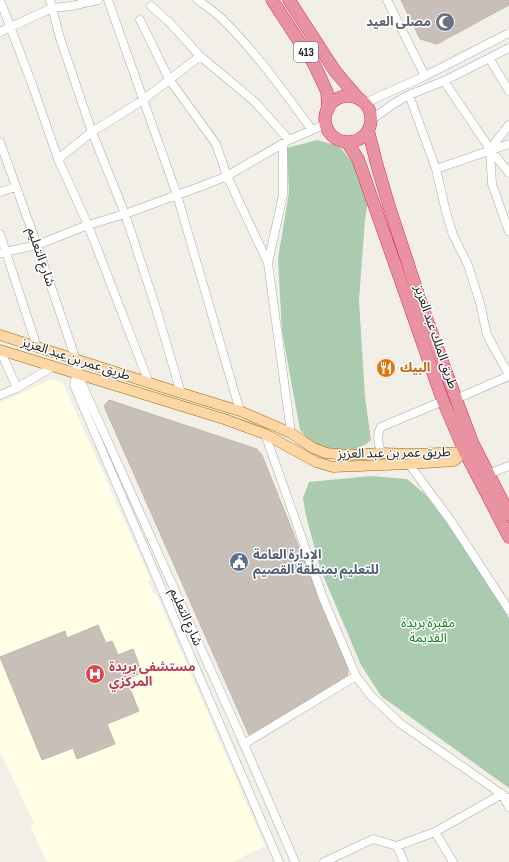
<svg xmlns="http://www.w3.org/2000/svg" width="509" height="862" font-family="'Sofia Sans Condensed','Noto Sans Arabic',sans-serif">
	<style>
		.education { fill: #ffffe5 }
		.cemetery { fill: #aacbaf }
		.building { fill: #c7bfb8; stroke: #c4b6ab }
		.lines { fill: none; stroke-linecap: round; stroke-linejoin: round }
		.minor-casing { stroke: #a9a9a9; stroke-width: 9 }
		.major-casing { stroke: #a06b00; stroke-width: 11 }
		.highway-casing { stroke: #dc2a67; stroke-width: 13 }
		.minor { stroke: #fff; stroke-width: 8 }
		.major { stroke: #fcd6a4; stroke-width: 10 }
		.highway { stroke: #e892a2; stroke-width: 12 }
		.labels { text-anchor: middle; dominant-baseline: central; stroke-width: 3; stroke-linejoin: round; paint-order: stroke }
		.shield { fill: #fff; stroke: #646464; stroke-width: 1 }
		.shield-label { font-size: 12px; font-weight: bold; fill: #222 }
		.worship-label { font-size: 13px; font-weight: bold; fill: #5b616d; stroke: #fff; text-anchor: end }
		.street-label { font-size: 13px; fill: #222; stroke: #fff }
		.food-label { font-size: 13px; font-weight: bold; fill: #c56008; stroke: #fff; text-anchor: start }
		.service-label { font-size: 13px; font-weight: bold; fill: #4e5e75; stroke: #fff; text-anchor: start }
		.park-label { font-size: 13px; fill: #0c8416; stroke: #fff }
		.health-label { font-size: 13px; font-weight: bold; fill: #be3a42; stroke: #fff; text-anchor: start }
	</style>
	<rect width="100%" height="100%" fill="#f2efe9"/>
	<!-- education -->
	<path class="education" d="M 52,379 L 61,382 L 64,386 L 150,578 L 148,582 L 154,594 L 157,596 L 265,846 L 232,862 L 47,862 L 30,826 L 34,823 L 0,752 L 0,403 Z"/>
	<!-- cemetery -->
	<path class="cemetery" d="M 317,140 L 339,146 L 354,164 L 368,202 L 365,219 L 359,300 L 365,397 L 371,440 L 366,444 L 351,452 L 330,450 L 310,441 L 300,430 L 282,331 L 278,259 L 289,192 L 287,148 Z
		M 371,476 L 407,479 L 425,494 L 468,551 L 509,618 L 509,788 L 381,696 L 361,665 L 320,568 L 306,516 L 303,498 L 309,482 Z"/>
	<!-- building -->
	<path class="building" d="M 401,0 L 509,0 L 509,5 L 437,44 L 420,39 Z
		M 109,400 L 257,449 L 262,455 L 348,670 L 347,677 L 249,735 L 104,406 Z
		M 98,625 L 106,643 L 112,641 L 118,655 L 133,649 L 142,673 L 126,679 L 139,711 L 107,724 L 115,744 L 77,759 L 73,748 L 42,760 L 0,657 L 65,631 L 67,638 Z"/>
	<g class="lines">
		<!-- minor casing -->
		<g class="minor-casing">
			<path id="minor" d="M 0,0 L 32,84 L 58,159 L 88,225 L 149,383
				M 50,0 L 60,38 L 92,132 L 125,214 L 155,305 L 181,393
				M 108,0 L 177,195 L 240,411
				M 198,0 C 206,6 215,12 222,19 C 256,52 284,92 312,130
				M 387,0 L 425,76
				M 151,6 L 170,23 L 200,56 L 255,102 L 289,140
				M 140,20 L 169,79 L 216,144 L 227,176 L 268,263 L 291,433
				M 0,32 L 52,8 L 71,6 L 98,0
				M 489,58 L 509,91
				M 444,81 L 490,149 L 509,173
				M 409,95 L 436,169 L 446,212 L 453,235 L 468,265 L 480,303 L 487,335 L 509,375
				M 365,103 L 425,76 L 509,33
				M 371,120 L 393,104 L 409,95 L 444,81 L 509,48
				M 509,125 L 490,149 L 492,184 L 509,232
				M 0,142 L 37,245 L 76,360 L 77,373 L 74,385 L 279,862
				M 58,159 L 92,132 L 143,100 L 200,56
				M 436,169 L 509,144
				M 0,192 L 16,187
				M 0,234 L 37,347
				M 0,253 L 37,245 L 88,225 L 125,214 L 202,186 L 227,176 L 289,140 L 326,124
				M 268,263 L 283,195 L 283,144
				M 0,350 L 17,388
				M 77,373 L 244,744 L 295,862
				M 0,395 L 17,388 L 54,366
				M 456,399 L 509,376
				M 265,434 L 323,598 L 356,676 L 371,696 L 401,724 L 509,799
				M 381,453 C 379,445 376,435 381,427 L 443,401
				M 409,464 L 451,521 L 509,610
				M 488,474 L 509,466
				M 244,744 L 356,676
				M 435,832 L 453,862
				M 397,846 L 404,862
				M 324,862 L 373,839 L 397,846 L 435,832 L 502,794 L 509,807"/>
		</g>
		<!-- major casing -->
		<g class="major-casing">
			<path id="major" d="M 0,335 L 181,393 L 240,411 L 291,433 L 313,448 L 326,453 L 348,455 L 381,453 L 414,454 L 465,452
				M 0,350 L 224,419 L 265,434 L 316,462 L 333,467 L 409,464 L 454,461 L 465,452"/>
		</g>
		<!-- highway casing -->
		<g class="highway-casing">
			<path id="highway" d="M 272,0 L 314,64 L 321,79 L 327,92 L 328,110
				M 289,0 L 335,71 L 358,98
				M325 119a23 23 0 1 1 46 0a23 23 0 1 1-46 0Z
				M 368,130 L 377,165 L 389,206 L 423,309 L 456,399 L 473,444 L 509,514
				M 347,142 L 358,159 L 443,401 L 465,452 L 509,537"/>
		</g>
		<!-- minor -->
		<use href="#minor" class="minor"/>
		<!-- major -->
		<use href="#major" class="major"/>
		<!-- highway -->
		<use href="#highway" class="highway"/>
	</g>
	<!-- icons -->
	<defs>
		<g id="mosque-disc" transform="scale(1)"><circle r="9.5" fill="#6b7280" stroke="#fff"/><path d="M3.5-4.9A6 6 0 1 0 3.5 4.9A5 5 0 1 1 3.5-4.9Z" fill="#fff"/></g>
		<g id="restaurant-disc" transform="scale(1)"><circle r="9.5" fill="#e8710a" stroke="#fff"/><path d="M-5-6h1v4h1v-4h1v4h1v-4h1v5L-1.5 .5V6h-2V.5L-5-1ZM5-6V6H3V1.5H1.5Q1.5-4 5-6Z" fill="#fff"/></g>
		<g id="civic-disc" transform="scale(1)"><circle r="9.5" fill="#5c6f8a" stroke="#fff"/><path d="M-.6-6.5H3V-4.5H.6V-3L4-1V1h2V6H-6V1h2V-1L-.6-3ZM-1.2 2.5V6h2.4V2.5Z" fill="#fff"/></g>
		<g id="hospital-disc" transform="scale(1)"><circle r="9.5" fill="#e0444e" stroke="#fff"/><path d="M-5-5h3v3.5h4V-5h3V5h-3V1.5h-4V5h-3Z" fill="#fff"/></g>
	</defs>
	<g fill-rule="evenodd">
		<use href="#mosque-disc" x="445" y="22"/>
		<use href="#restaurant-disc" x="386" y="368"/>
		<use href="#civic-disc" x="239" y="562"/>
		<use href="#hospital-disc" x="95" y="674"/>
	</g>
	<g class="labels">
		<!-- shield labels -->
		<rect class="shield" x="294" y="42" width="24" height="20" rx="3"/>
		<g class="shield-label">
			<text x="306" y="52">413</text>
		</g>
		<!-- worship labels -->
		<g class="worship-label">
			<text x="431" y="22">مصلى العيد</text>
		</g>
		<!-- street labels -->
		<g class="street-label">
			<text transform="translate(41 257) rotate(71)">شارع التعليم</text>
			<text transform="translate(436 337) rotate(71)">طريق الملك عبد العزيز</text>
			<text transform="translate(76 359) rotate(18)">طريق عمر بن عبد العزيز</text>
			<text transform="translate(394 453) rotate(-1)">طريق عمر بن عبد العزيز</text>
			<text transform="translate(186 617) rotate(66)">شارع التعليم</text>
		</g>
		<!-- food labels -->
		<g class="food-label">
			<text x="400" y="368">البيك</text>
		</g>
		<!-- service labels -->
		<g class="service-label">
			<text x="253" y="555">الإدارة العامة<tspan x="253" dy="15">للتعليم بمنطقة القصيم</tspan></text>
		</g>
		<!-- park labels -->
		<g class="park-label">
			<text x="428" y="623">مقبرة بريدة<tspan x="428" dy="15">القديمة</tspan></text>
		</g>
		<!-- health labels -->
		<g class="health-label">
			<text x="109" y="667">مستشفى بريدة<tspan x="109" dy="15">المركزي</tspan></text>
		</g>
	</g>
</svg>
